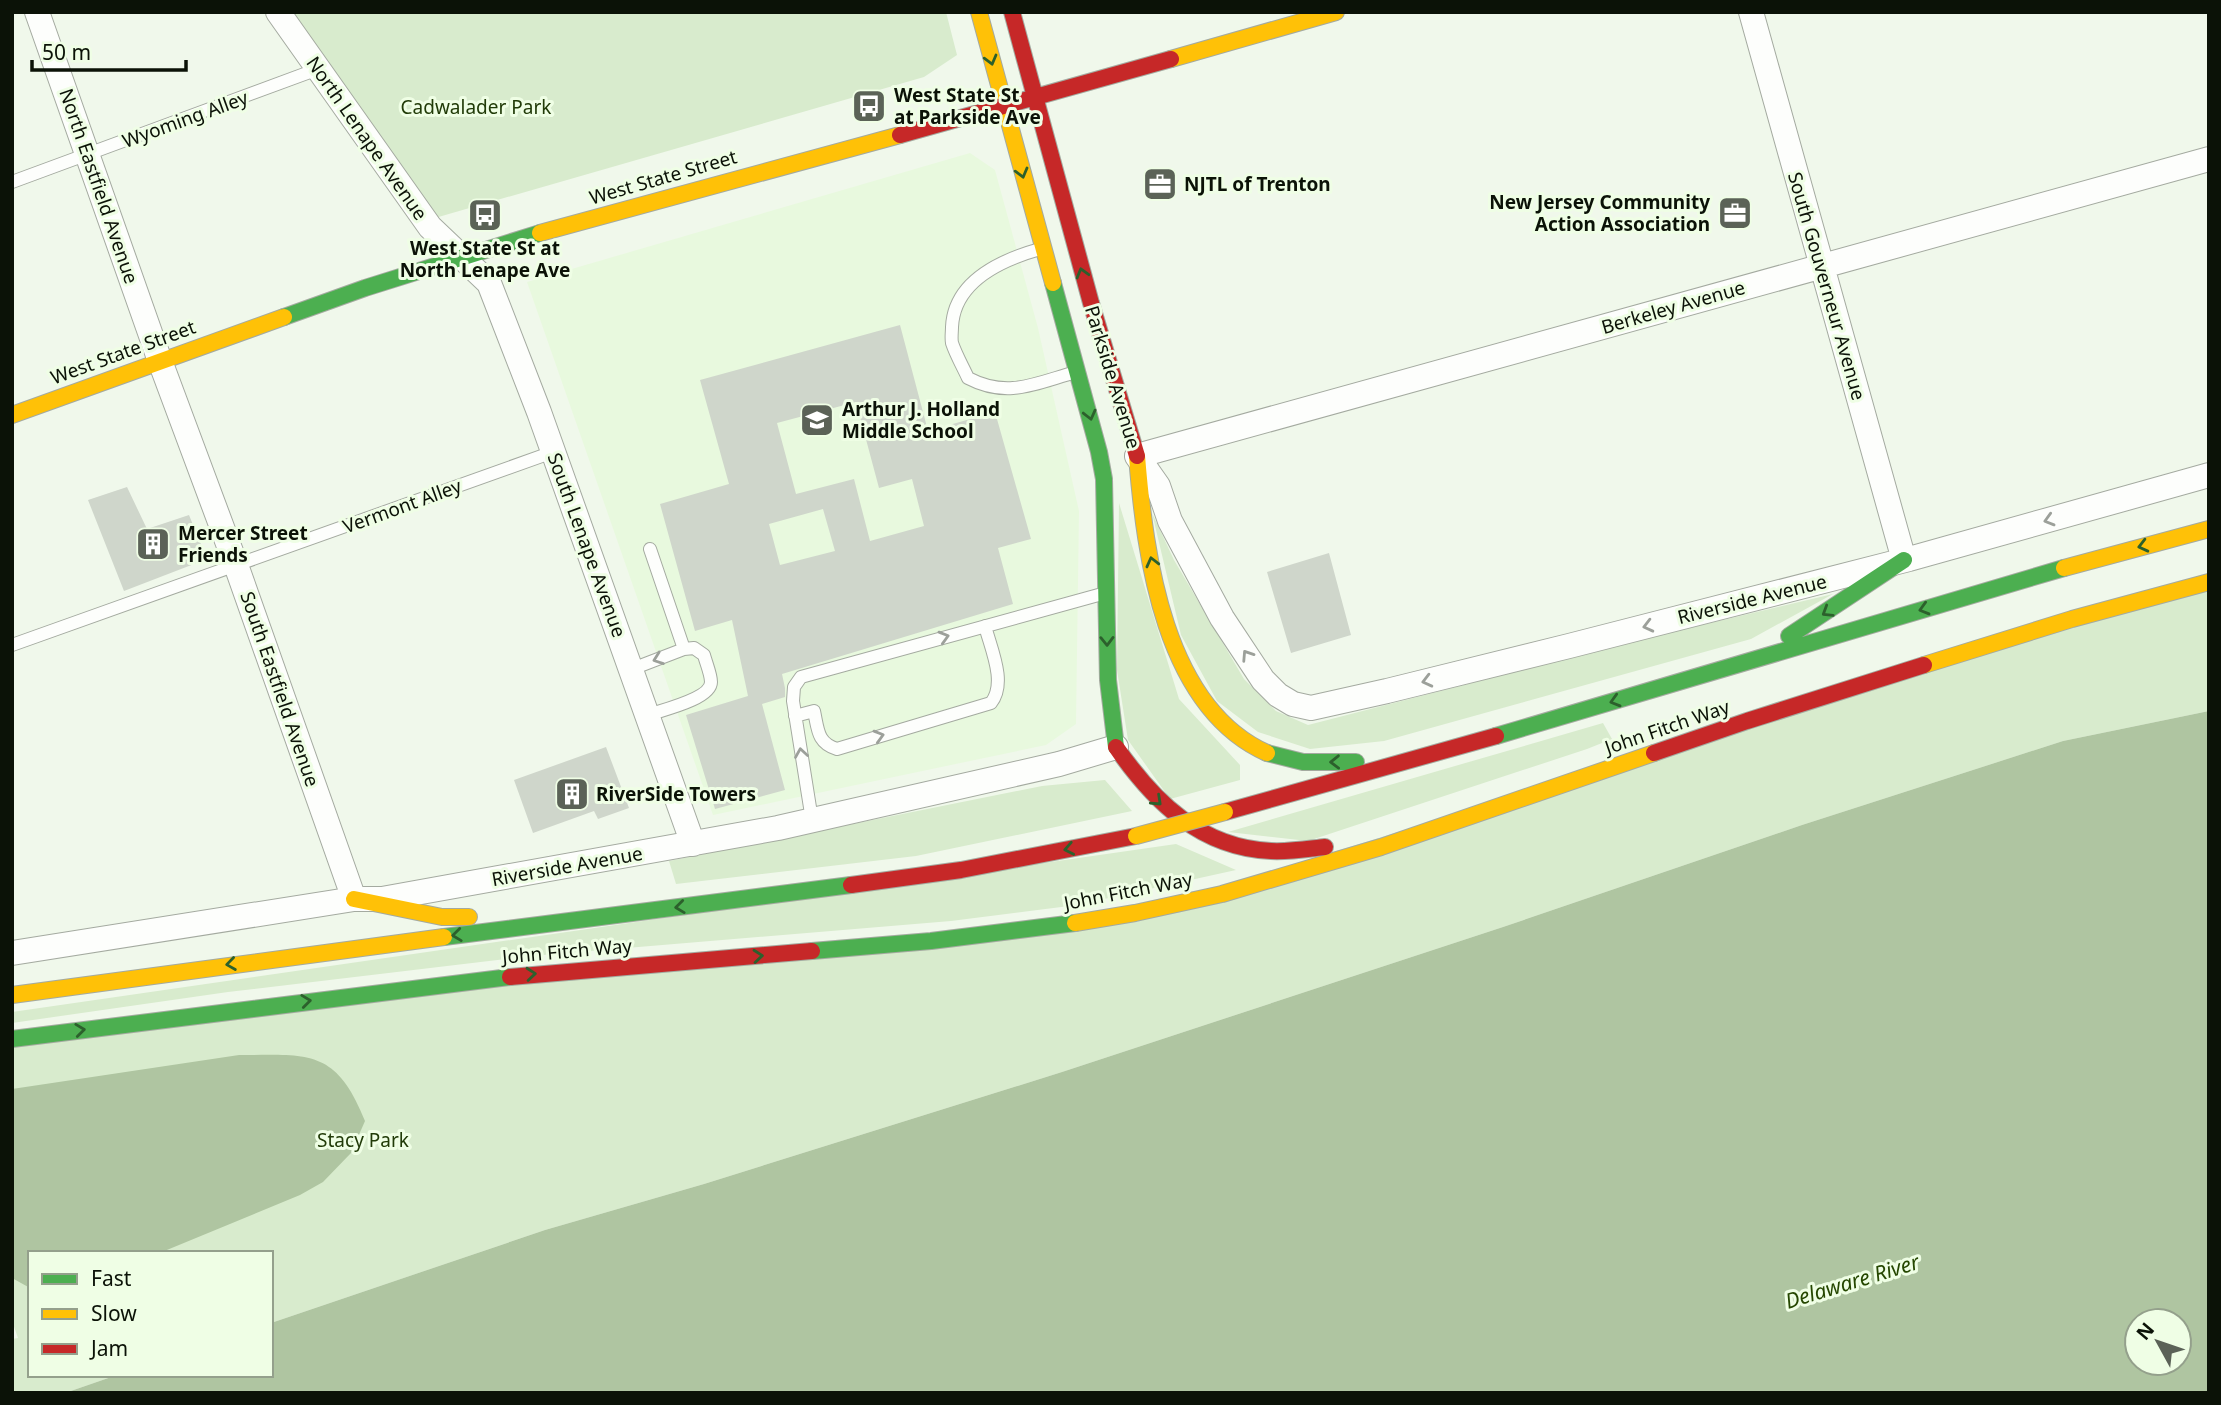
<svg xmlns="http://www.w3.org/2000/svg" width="2221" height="1405" font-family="'Noto Sans',sans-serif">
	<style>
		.built { fill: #e8f9de }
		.green { fill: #d8ebcd }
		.water { fill: #afc5a1; fill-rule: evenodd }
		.building { fill: #cfd6cb; fill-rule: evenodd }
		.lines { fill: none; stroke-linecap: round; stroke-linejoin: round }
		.lane-casing { stroke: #a4aaa0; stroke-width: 14 }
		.street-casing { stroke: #a4aaa0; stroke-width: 26 }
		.fast-casing { stroke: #a4aaa0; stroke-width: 18 }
		.slow-casing { stroke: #a4aaa0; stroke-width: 18 }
		.jam-casing { stroke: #a4aaa0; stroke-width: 18 }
		.lane { stroke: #fdfefc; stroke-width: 12 }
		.street { stroke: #fdfefc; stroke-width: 24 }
		.fast { stroke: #4caf50; stroke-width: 16 }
		.slow { stroke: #ffc107; stroke-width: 16 }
		.jam { stroke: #c62828; stroke-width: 16 }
		.slow-bridge-casing { stroke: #a4aaa0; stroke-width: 18; stroke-linecap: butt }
		.slow-bridge { stroke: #ffc107; stroke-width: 16 }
		.oneway { stroke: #2c602c }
		.oneway2 { stroke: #9ca09a }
		.labels { text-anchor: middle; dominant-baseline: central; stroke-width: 6; stroke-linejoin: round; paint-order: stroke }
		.poi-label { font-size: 19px; font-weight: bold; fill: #0b1207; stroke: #effee5; text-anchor: start }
		.park-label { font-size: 19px; fill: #213b08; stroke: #effee5 }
		.street-label { font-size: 19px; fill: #0b1207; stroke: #effee5 }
		.water-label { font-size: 21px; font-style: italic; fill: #254700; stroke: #effee5 }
	</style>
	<rect width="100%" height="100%" fill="#f0f8eb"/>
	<!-- built -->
	<path class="built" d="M 970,153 L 995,170 L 1038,328 L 1079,511 L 1076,724 L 1046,745 L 713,815 L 527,282 Z"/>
	<!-- green -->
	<path class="green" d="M 291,12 L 946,12 L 957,55 L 924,77 L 435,218 Z
		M 1119,503 L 1179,699 L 1240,765 L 1240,780 L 1170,799 L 1128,740 L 1117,670 Z
		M 1152,513 L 1174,560 L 1244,679 L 1276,711 L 1308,725 L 1651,637 L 1833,594 L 1751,639 L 1384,741 L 1310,749 L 1258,732 L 1217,701 L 1181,635 Z
		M 2209,582 L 2209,711 L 2063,741 L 1802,825 L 1503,927 L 1062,1072 L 704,1184 L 545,1230 L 271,1323 L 271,1253 L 30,1253 L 30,1375 L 117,1375 L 65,1393 L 12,1393 L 12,1339 L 18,1338 L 12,1321 L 12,1039 L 1135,913 Z
		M 1603,723 L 1612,739 L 1587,749 L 1308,841 L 1228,832 Z
		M 1105,780 L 1132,811 L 916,856 L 676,884 L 669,861 L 1042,786 Z
		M 1176,844 L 1236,870 L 1077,905 L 951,921 L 531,956 L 228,992 L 12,1023 L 12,1012 Z"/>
	<!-- water -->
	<path class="water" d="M 2209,711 L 2209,1393 L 65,1393 L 117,1375 L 271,1375 L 271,1323 L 545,1230 L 704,1184 L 1062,1072 L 1503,927 L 1802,825 L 2063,741 ZM 2137,1321 L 2179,1321 L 2179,1363 L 2137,1363 Z
		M 239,1055 C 308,1055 336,1048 365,1121 L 351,1153 L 323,1182 L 300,1195 L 162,1252 L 30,1253 L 30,1288 L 12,1278 L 12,1089 Z"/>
	<!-- building -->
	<path class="building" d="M 900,325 L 928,431 L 995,412 L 1031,539 L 998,548 L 1013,604 L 782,674 L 785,688 L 785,697 L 762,704 L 785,790 L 715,809 L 686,715 L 748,696 L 732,620 L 695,631 L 660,504 L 729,484 L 700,380 ZM 856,402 L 879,488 L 912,479 L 924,526 L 870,541 L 854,479 L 796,494 L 777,423 ZM 823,509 L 835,551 L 780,565 L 769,524 Z
		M 127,487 L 147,529 L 189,515 L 207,559 L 124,591 L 88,500 Z
		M 1329,553 L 1351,635 L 1291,653 L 1267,572 Z
		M 606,747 L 629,808 L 598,819 L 594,811 L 533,833 L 514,780 Z"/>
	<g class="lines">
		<!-- lane casing -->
		<g class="lane-casing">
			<path id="lane" d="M 12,182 L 318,69
				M 1040,249 C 1001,260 954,281 952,327 C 952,332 951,338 952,343 C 956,355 963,367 968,378 C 1008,399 1036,383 1076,372
				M 650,549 L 684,649
				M 12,645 L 553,452
				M 632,669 L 684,649 L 694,648 L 704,655 C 706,663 711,674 711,682 C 711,699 662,710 648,715
				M 795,716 L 814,711 C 818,729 817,743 837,749 L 991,703 C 1007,683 991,649 985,626
				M 812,820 L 793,701 L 794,687 L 801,677 L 1102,594"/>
		</g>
		<!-- street casing -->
		<g class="street-casing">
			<path id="street" d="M 37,12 L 160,361 L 236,565 L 354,899
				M 278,12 L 430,227 L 489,283 L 539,412 L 693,844
				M 1751,12 L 1904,560
				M 2209,159 L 1137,456 L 1158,486 L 1170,521 L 1222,618 L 1263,680 L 1278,695 L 1293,704 L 1311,708 L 1387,691 L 1569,646 L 1909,559 L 2209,475
				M 12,953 L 354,899 L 382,899 L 778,828 L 1059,764 L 1116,747"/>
		</g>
		<!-- fast casing -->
		<g class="fast-casing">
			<path id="fast" d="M 1053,283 L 1099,452 L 1104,479 L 1108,680 L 1116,747
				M 284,317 L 365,288 L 540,233
				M 1789,636 L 1904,560
				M 1496,736 L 2064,568
				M 1267,753 L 1303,762 L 1356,762
				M 444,937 L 851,885
				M 812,951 L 931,941 L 1075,923
				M 12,1039 L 510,977"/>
		</g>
		<!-- slow casing -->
		<g class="slow-casing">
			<path id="slow" d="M 979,12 L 1053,283
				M 1171,59 L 1336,12
				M 540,233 L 900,135
				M 12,415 L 284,317
				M 1137,456 C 1145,556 1164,707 1267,753
				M 2064,568 L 2209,529
				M 1924,665 L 2072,619 L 2209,582
				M 354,899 L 442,917 L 469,917
				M 1075,923 L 1135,913 L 1222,894 L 1381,847 L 1654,753
				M 12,995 L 444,937"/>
		</g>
		<!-- jam casing -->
		<g class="jam-casing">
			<path id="jam" d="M 1012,12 L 1091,303 L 1137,456
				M 900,135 L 1171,59
				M 1116,747 C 1154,802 1201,848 1271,851 C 1289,852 1307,849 1325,847
				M 1654,753 L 1747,721 L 1924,665
				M 1225,812 L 1496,736
				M 851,885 L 961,870 L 1136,836
				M 510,977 L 812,951"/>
		</g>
		<!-- lane -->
		<use href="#lane" class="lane"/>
		<!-- street -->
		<use href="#street" class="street"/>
		<!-- fast -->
		<use href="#fast" class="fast"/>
		<!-- slow -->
		<use href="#slow" class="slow"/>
		<!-- jam -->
		<use href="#jam" class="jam"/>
		<!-- slow-bridge casing -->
		<g class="slow-bridge-casing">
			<path id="slow-bridge" d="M 1136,836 L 1225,812"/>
		</g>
		<!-- slow-bridge -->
		<use href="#slow-bridge" class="slow-bridge"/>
	</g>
	<!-- one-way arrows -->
	<defs><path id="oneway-chevron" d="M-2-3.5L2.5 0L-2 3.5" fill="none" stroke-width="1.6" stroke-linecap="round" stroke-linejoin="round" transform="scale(1.75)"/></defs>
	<g class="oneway">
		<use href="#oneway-chevron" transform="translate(991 60) rotate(75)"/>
		<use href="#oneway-chevron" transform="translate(1022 173) rotate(75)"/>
		<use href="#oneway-chevron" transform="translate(1082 273) rotate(-106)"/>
		<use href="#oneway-chevron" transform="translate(1090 415) rotate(76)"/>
		<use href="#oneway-chevron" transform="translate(2143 546) rotate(166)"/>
		<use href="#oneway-chevron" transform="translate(1152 562) rotate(-104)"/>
		<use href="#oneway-chevron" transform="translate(1924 609) rotate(164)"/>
		<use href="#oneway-chevron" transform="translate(1827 612) rotate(148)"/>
		<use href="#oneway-chevron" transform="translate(1107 641) rotate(89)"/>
		<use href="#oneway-chevron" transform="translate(1615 701) rotate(164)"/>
		<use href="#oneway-chevron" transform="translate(1335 762) rotate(179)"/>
		<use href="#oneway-chevron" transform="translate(1157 801) rotate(43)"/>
		<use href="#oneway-chevron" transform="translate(1069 849) rotate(169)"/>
		<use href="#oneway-chevron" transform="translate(680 907) rotate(173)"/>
		<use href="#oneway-chevron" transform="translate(457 935) rotate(173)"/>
		<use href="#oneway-chevron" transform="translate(758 956) rotate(-5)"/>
		<use href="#oneway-chevron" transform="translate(231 964) rotate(172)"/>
		<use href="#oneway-chevron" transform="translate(531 974) rotate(-5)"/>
		<use href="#oneway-chevron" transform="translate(306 1001) rotate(-7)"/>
		<use href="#oneway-chevron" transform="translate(80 1030) rotate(-7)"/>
	</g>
	<g class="oneway2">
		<use href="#oneway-chevron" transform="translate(2049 520) rotate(164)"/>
		<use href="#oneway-chevron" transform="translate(1648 626) rotate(166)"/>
		<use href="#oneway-chevron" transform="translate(944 637) rotate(-16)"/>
		<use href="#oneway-chevron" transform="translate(1247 655) rotate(-123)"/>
		<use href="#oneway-chevron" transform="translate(658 659) rotate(160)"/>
		<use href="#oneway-chevron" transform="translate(1427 681) rotate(166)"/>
		<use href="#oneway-chevron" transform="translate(879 736) rotate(-16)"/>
		<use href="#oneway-chevron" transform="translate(801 753) rotate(-99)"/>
	</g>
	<!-- icons -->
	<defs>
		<g id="bus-square" transform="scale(1.75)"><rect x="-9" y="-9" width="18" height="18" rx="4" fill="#5b6257" stroke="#effee5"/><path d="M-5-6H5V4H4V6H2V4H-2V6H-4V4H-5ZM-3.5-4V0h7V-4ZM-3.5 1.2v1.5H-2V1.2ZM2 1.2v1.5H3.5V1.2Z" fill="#fff"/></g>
		<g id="office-square" transform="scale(1.75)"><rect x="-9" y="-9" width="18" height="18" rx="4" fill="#5b6257" stroke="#effee5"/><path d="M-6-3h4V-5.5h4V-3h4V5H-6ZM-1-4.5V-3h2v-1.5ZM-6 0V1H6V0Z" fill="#fff"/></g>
		<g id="school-square" transform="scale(1.75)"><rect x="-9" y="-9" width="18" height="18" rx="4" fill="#5b6257" stroke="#effee5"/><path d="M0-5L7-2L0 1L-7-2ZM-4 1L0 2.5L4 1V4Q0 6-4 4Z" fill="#fff"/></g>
		<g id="building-square" transform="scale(1.75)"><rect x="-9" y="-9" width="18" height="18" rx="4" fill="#5b6257" stroke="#effee5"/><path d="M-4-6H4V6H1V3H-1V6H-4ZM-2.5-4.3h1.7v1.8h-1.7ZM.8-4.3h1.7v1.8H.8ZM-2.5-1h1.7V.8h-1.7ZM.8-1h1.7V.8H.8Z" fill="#fff"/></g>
	</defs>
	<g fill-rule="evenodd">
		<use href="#bus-square" x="869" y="106"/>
		<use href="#office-square" x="1160" y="184"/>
		<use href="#office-square" x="1735" y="213"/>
		<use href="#bus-square" x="485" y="215"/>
		<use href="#school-square" x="817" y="420"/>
		<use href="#building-square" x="153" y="544"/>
		<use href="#building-square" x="572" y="794"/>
	</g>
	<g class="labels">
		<!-- poi labels -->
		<g class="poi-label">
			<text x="894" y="95">West State St<tspan x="894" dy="22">at Parkside Ave</tspan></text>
			<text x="1184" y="184">NJTL of Trenton</text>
			<text x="1710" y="202" text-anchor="end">New Jersey Community<tspan x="1710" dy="22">Action Association</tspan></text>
			<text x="485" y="248" text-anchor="middle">West State St at<tspan x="485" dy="22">North Lenape Ave</tspan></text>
			<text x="842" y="409">Arthur J. Holland<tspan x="842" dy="22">Middle School</tspan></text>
			<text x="178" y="533">Mercer Street<tspan x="178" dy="22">Friends</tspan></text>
			<text x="596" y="794">RiverSide Towers</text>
		</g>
		<!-- park labels -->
		<g class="park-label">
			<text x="476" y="107">Cadwalader Park</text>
			<text x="363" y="1140">Stacy Park</text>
		</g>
		<!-- street labels -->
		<g class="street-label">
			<text transform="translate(185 119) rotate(-20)">Wyoming Alley</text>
			<text transform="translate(367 138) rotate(55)">North Lenape Avenue</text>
			<text transform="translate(663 177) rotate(-16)">West State Street</text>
			<text transform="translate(99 186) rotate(71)">North Eastfield Avenue</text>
			<text transform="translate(1827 286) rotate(74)">South Gouverneur Avenue</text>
			<text transform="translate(1673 307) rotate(-16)">Berkeley Avenue</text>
			<text transform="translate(123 352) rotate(-20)">West State Street</text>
			<text transform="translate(1113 377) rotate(73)">Parkside Avenue</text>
			<text transform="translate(402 506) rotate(-20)">Vermont Alley</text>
			<text transform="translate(587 545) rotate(70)">South Lenape Avenue</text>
			<text transform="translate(1752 599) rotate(-14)">Riverside Avenue</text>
			<text transform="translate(280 689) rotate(71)">South Eastfield Avenue</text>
			<text transform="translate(1667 727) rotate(-19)">John Fitch Way</text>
			<text transform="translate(567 866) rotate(-10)">Riverside Avenue</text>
			<text transform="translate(1128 891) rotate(-11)">John Fitch Way</text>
			<text transform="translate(567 951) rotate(-5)">John Fitch Way</text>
		</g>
		<!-- water labels -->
		<g class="water-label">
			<text transform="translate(1852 1281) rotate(-17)">Delaware River</text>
		</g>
	</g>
	<!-- border -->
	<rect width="2221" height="1405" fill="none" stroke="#0b1207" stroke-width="28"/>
	<!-- legend -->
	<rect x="28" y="1251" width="245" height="126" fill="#effee5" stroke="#94a08c" stroke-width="2"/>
	<rect x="42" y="1274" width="35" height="10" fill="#4caf50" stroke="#94a08c" stroke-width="2"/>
	<text x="91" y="1286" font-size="21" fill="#0b1207">Fast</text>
	<rect x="42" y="1309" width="35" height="10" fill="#ffc107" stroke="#94a08c" stroke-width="2"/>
	<text x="91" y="1321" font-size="21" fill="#0b1207">Slow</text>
	<rect x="42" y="1344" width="35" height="10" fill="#c62828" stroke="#94a08c" stroke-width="2"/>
	<text x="91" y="1356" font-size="21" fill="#0b1207">Jam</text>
	<!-- north arrow -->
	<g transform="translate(2158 1342) rotate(310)"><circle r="33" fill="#effee5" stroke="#94a08c" stroke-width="2"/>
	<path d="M0-5L12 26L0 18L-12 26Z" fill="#5b6257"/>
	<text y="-10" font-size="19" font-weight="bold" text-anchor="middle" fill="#0b1207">N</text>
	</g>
	<!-- scale -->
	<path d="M32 60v10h154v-10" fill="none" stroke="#0b1207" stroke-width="3.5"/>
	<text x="42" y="60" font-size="21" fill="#0b1207" stroke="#effee5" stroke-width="5" paint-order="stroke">50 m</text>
</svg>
